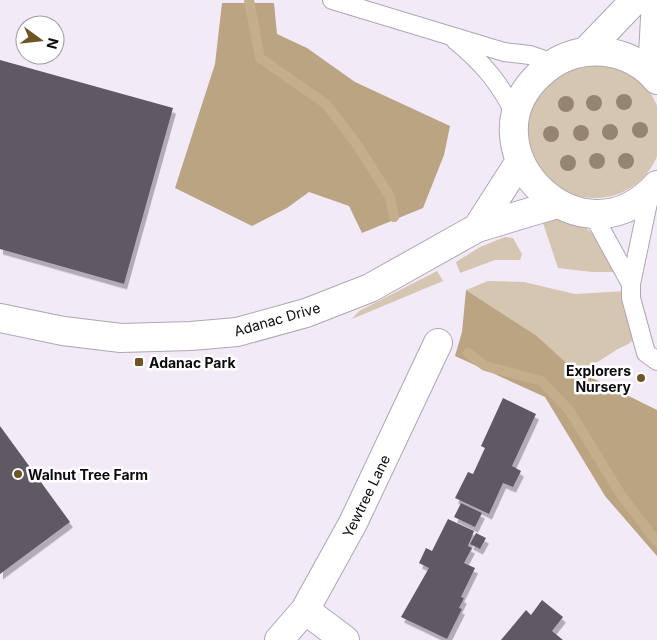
<svg xmlns="http://www.w3.org/2000/svg" width="657" height="640" font-family="Inter,sans-serif">
	<style>
		.green { fill: #d4c6b1 }
		.forest { fill: #baa481 }
		.lines { fill: none; stroke-linecap: round; stroke-linejoin: round }
		.stream { stroke: #c4ae8b; stroke-width: 10 }
		.building { fill: #605863; filter: url(#shadow) }
		.lane-casing { stroke: #aea6b2; stroke-width: 20 }
		.street-casing { stroke: #aea6b2; stroke-width: 30 }
		.lane { stroke: #fff; stroke-width: 18 }
		.street { stroke: #fff; stroke-width: 28 }
		.tree { fill: #958471 }
		.poi-dot { fill: #6f5426; stroke: #fff; stroke-width: 2 }
		.labels { text-anchor: middle; dominant-baseline: central; stroke-width: 5; stroke-linejoin: round; paint-order: stroke }
		.street-label { font-size: 14px; fill: #0d0a0e; stroke: #fff }
		.poi-label { font-size: 14px; font-weight: bold; fill: #0d0a0e; stroke: #fff; text-anchor: start }
	</style>
	<defs>
		<filter id="shadow"><feDropShadow dx="3" dy="5.5" stdDeviation="0" flood-color="#0004"/></filter>
	</defs>
	<rect width="100%" height="100%" fill="#f3eaf8"/>
	<!-- green -->
	<path class="green" d="M528 131a67 67 0 1 1 134 0a67 67 0 1 1-134 0Z
		M 558,219 C 595,223 599,242 616,272 L 592,272 L 558,268 L 542,220 Z
		M 505,237 L 513,238 L 522,254 L 520,260 L 495,260 L 460,273 L 456,262 L 480,247 Z
		M 437,271 L 443,281 L 352,319 L 359,311 Z
		M 488,281 L 524,282 L 575,294 L 626,291 L 633,340 C 626,347 620,347 613,352 C 598,362 590,368 572,368 L 537,336 L 466,290 Z"/>
	<!-- forest -->
	<path class="forest" d="M 222,3 L 274,3 L 277,34 L 307,48 L 355,82 L 450,126 L 444,155 L 423,208 L 362,233 L 349,206 L 309,192 L 287,208 L 252,226 L 175,188 L 215,64 Z
		M 466,290 L 537,336 L 572,368 L 657,410 L 657,556 L 605,496 L 545,397 L 455,356 L 462,332 Z"/>
	<g class="lines">
		<!-- stream -->
		<path class="stream" d="M 249,0 L 260,58 L 326,104 L 358,146 L 390,197 L 394,217
			M 468,353 L 485,366 L 541,381 L 569,410 L 621,495 L 657,542"/>
	</g>
	<!-- building -->
	<path class="building" d="M 0,60 L 173,108 L 124,284 L 0,249 Z
		M 503,398 L 536,414 L 512,466 L 521,471 L 513,487 L 503,483 L 489,514 L 455,498 L 468,472 L 473,474 L 485,448 L 481,446 Z
		M 0,426 L 70,522 L 0,574 Z
		M 461,503 L 482,513 L 475,527 L 454,517 Z
		M 448,519 L 474,531 L 468,546 L 472,548 L 464,563 L 475,568 L 461,597 L 464,598 L 459,608 L 462,609 L 447,639 L 401,617 L 429,568 L 419,563 L 426,548 L 432,551 Z
		M 476,533 L 486,538 L 480,549 L 470,544 Z
		M 542,600 L 563,617 L 552,631 L 563,640 L 501,640 L 526,610 L 531,615 Z"/>
	<g class="lines">
		<!-- lane casing -->
		<g class="lane-casing">
			<path id="lane" d="M 332,0 L 504,52 L 530,55 L 553,63
				M 455,40 C 482,62 502,85 516,117
				M 650,193 L 631,284 L 631,298 L 646,353 L 657,361
				M 592,213 L 631,284"/>
		</g>
		<!-- street casing -->
		<g class="street-casing">
			<path id="street" d="M 585,52 L 635,0
				M 652,73 L 656,0
				M 657,80 C 640,59 613,49 586,52 C 566,54 548,65 534,80 C 467,154 582,268 657,185
				M 477,228 L 520,161
				M 0,318 L 63,331 L 121,338 L 191,336 L 237,332 L 306,313 L 370,288 L 477,228 L 557,204
				M 305,610 L 345,640
				M 279,640 L 305,610 L 353,523 L 438,343"/>
		</g>
		<!-- lane -->
		<use href="#lane" class="lane"/>
		<!-- street -->
		<use href="#street" class="street"/>
	</g>
	<!-- trees -->
	<g class="tree">
		<circle cx="624" cy="102" r="8"/>
		<circle cx="594" cy="103" r="8"/>
		<circle cx="566" cy="104" r="8"/>
		<circle cx="640" cy="130" r="8"/>
		<circle cx="610" cy="132" r="8"/>
		<circle cx="581" cy="133" r="8"/>
		<circle cx="551" cy="134" r="8"/>
		<circle cx="597" cy="161" r="8"/>
		<circle cx="626" cy="161" r="8"/>
		<circle cx="568" cy="163" r="8"/>
	</g>
	<!-- markers -->
	<g class="poi-dot">
		<rect x="134" y="357" width="10" height="10" rx="2.5"/>
		<circle cx="641" cy="378" r="5"/>
		<circle cx="18" cy="474" r="5"/>
	</g>
	<g class="labels">
		<!-- street labels -->
		<g class="street-label">
			<text transform="translate(277 319) rotate(-16)">Adanac Drive</text>
			<text transform="translate(366 496) rotate(-64)">Yewtree Lane</text>
		</g>
		<!-- poi labels -->
		<g class="poi-label">
			<text x="149" y="362">Adanac Park</text>
			<text x="631" y="370" text-anchor="end">Explorers<tspan x="631" dy="16">Nursery</tspan></text>
			<text x="28" y="474">Walnut Tree Farm</text>
		</g>
	</g>
	<!-- north arrow -->
	<g transform="translate(40 40) rotate(105)"><circle r="24" fill="#ffffff" stroke="#9e9d9f"/>
	<path d="M0-4L9 19L0 12L-9 19Z" fill="#6f5426"/>
	<text y="-8" font-size="14" font-weight="bold" text-anchor="middle" fill="#0d0a0e">N</text>
	</g>
</svg>
